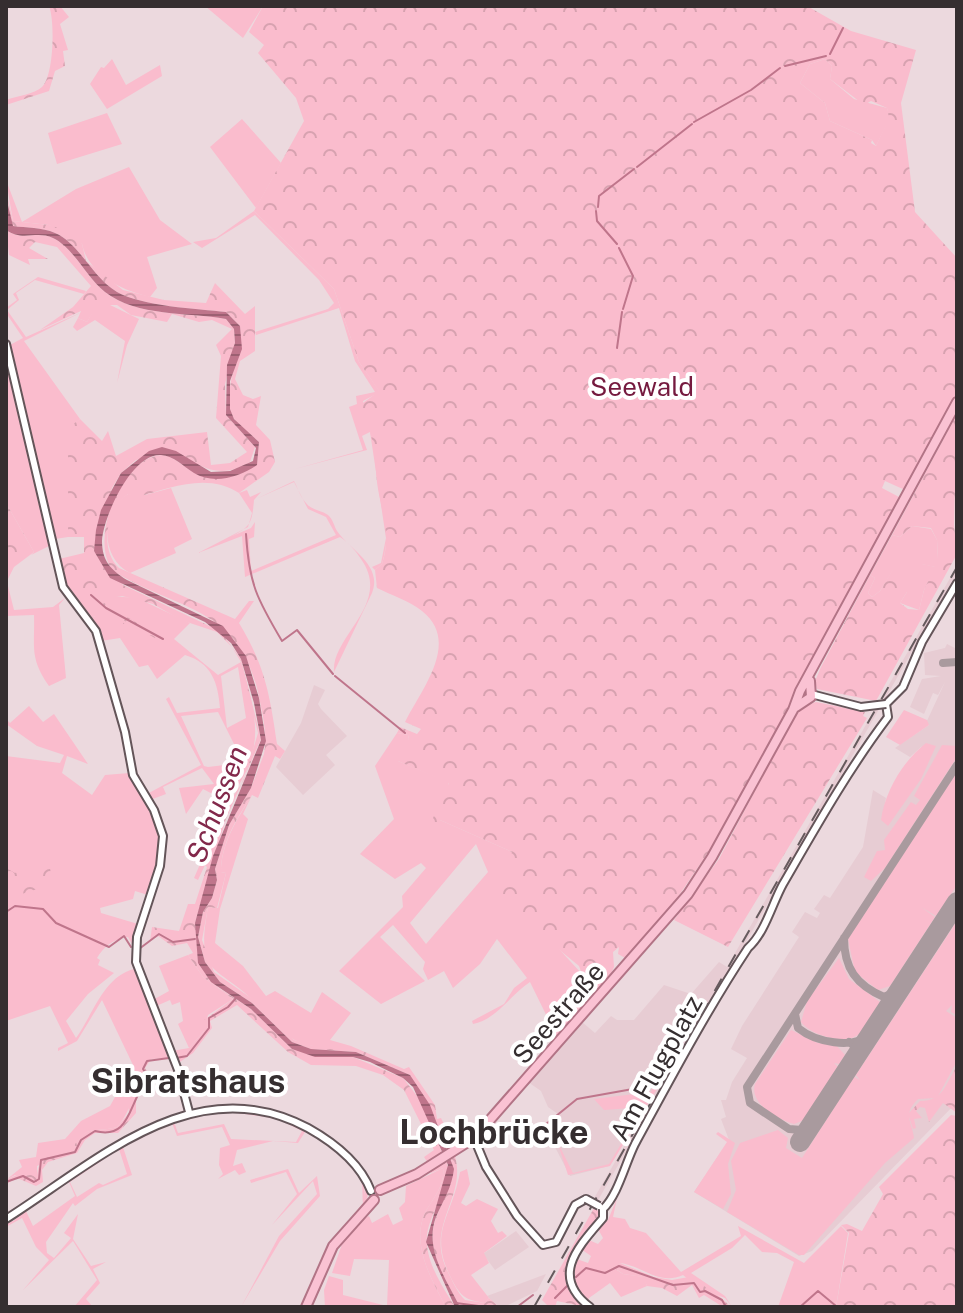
<svg xmlns="http://www.w3.org/2000/svg" width="963" height="1313" font-family="'Public Sans',sans-serif">
	<style>
		.built { fill: #e7ccd3 }
		.green { fill: #fabccd; fill-rule: evenodd }
		.forest { fill: url(#forest-crowns); fill-rule: evenodd }
		.water { fill: url(#water-rules) }
		.lines { fill: none; stroke-linecap: round; stroke-linejoin: round }
		.stream { stroke: #bf758b; stroke-width: 2 }
		.taxiway { stroke: #a99a9e; stroke-width: 8 }
		.runway { stroke: #a99a9e; stroke-width: 20 }
		.secondary-casing { stroke: #645559; stroke-width: 10 }
		.primary-casing { stroke: #b27486; stroke-width: 12 }
		.secondary { stroke: #fff; stroke-width: 6 }
		.primary { stroke: #fac2d3; stroke-width: 8 }
		.rail { stroke: #665b5e; stroke-width: 2; stroke-dasharray: 14 14; stroke-linecap: butt }
		.secondary-bridge-casing { stroke: #645559; stroke-width: 10; stroke-linecap: butt }
		.secondary-bridge { stroke: #fff; stroke-width: 6 }
		.labels { text-anchor: middle; dominant-baseline: central; stroke-width: 8; stroke-linejoin: round; paint-order: stroke }
		.park-label { font-size: 26px; fill: #751a3f; stroke: #fff }
		.street-label { font-size: 26px; fill: #352e30; stroke: #fff }
		.water-label { font-size: 28px; font-style: italic; fill: #82284a; stroke: #fff }
		.district-label { font-size: 34px; font-weight: bold; fill: #352e30; stroke: #fff }
	</style>
	<defs>
		<pattern id="forest-crowns" width="20" height="18" patternUnits="userSpaceOnUse" patternTransform="scale(2)"><rect width="20" height="18" fill="#fabccd"/><path d="M2 6a3 3 0 1 1 6 0M12 15a3 3 0 1 1 6 0" fill="none" stroke="#d7a2b0"/></pattern>
		<pattern id="water-rules" width="6" height="5" patternUnits="userSpaceOnUse" patternTransform="scale(2)"><rect width="6" height="5" fill="#bf758b"/><path d="M0 2.5h6" fill="none" stroke="#9c6072"/></pattern>
	</defs>
	<rect width="100%" height="100%" fill="#ecd9de"/>
	<!-- built -->
	<path class="built" d="M 957,566 L 957,573 L 597,1202 L 593,1200 L 652,1098 L 609,1166 L 570,1176 L 543,1124 L 558,1114 L 548,1107 L 541,1091 L 528,1082 L 582,1022 L 595,1033 L 611,1016 L 617,1020 L 634,1020 L 664,985 L 691,994 L 719,962 L 727,967 Z
		M 947,644 L 957,649 L 957,1102 L 812,1251 L 799,1256 L 694,1192 L 729,1140 L 721,1119 L 726,1117 L 721,1100 L 726,1100 L 732,1082 L 747,1058 L 731,1049 L 742,1026 L 799,937 L 792,932 L 805,912 L 817,918 L 820,913 L 814,909 L 824,895 L 830,898 L 863,847 L 873,790 L 886,798 L 882,819 L 922,746 L 910,757 L 895,748 L 929,725 L 926,723 L 945,682 L 938,695 L 933,693 L 924,714 L 910,707 L 922,679 L 941,676 L 925,675 L 924,653 L 945,648 Z
		M 314,685 L 325,690 L 318,704 L 321,709 L 347,736 L 326,755 L 335,765 L 303,795 L 276,767 L 301,723 Z
		M 516,1231 L 529,1247 L 495,1270 L 483,1254 Z
		M 546,1274 L 537,1291 L 504,1307 L 499,1307 L 487,1296 Z"/>
	<!-- green -->
	<path class="green" d="M 205,6 L 263,6 L 243,38 Z
		M 112,59 L 126,85 L 160,65 L 162,76 L 107,109 L 90,84 L 101,67 L 104,68 Z
		M 825,59 L 832,66 L 830,79 L 854,99 L 887,108 L 890,118 L 876,146 L 872,140 L 830,121 L 825,103 L 800,83 L 810,64 Z
		M 107,113 L 122,144 L 57,164 L 48,133 Z
		M 242,119 L 281,163 L 256,208 L 210,147 Z
		M 129,167 L 160,220 L 192,244 L 147,257 L 157,288 L 150,297 C 121,290 89,275 82,244 L 49,225 L 13,221 L 6,180 L 22,222 L 76,189 Z
		M 254,211 L 334,289 L 359,362 L 380,392 L 363,401 C 374,451 397,514 382,564 L 375,570 L 372,567 L 381,563 L 386,538 L 370,432 L 362,436 L 367,450 L 295,469 L 363,450 L 349,407 L 357,404 L 356,396 L 375,392 L 355,361 L 339,308 L 256,335 L 255,332 L 328,309 L 334,303 L 319,280 L 255,215 L 202,248 L 193,242 L 216,238 Z
		M 38,277 L 86,291 L 84,294 L 35,280 L 16,293 L 19,300 L 7,310 L 26,337 L 82,312 L 24,341 L 80,419 L 68,429 L 68,537 L 55,539 L 8,346 L 23,338 L 6,313 L 6,308 L 17,300 L 13,294 Z
		M 108,304 L 139,319 L 127,345 L 117,383 L 125,341 L 95,320 L 77,331 L 73,327 L 78,318 L 87,322 L 92,313 Z
		M 6,360 L 51,545 L 31,555 L 34,552 L 6,503 Z
		M 294,481 C 298,488 300,497 306,503 C 311,510 321,510 328,515 C 333,519 334,526 337,531 C 350,550 383,565 372,593 L 334,672 C 331,636 393,604 361,559 C 355,550 349,543 340,537 L 245,577 L 242,536 L 198,553 L 248,527 L 252,513 L 239,493 L 247,490 L 250,497 L 261,492 L 254,500 C 252,523 251,527 230,537 L 251,528 L 255,522 L 254,537 L 249,539 L 251,571 L 336,535 L 326,517 L 308,509 L 294,482 L 256,499 Z
		M 171,488 L 192,539 L 174,548 L 176,553 L 130,573 C 101,559 99,512 128,494 L 145,495 Z
		M 912,526 L 931,529 L 937,540 L 938,559 L 922,564 L 936,567 L 924,590 L 919,610 L 900,603 L 907,592 L 893,570 L 880,591 L 872,597 L 868,593 L 875,578 L 870,575 L 892,535 L 900,537 Z
		M 6,578 L 14,610 L 53,607 L 65,598 L 59,605 L 66,678 L 49,686 C 29,657 35,647 34,615 L 6,616 Z
		M 110,596 L 137,598 L 190,623 L 174,639 L 218,675 L 241,662 C 258,722 266,748 228,802 L 203,789 L 186,814 L 179,788 L 214,784 L 202,768 L 163,787 L 166,794 L 150,800 L 147,794 L 201,765 L 166,699 L 169,697 L 177,713 L 220,708 C 218,683 212,663 185,655 L 157,679 L 148,665 L 139,667 L 120,638 L 101,641 L 90,619 L 109,608 L 98,600 ZM 238,667 L 246,718 L 227,728 L 221,676 ZM 218,712 L 237,750 L 233,764 L 208,767 L 204,766 L 181,716 Z
		M 29,706 L 43,722 L 54,714 L 88,764 L 67,756 L 62,773 L 92,795 L 105,775 L 129,773 L 148,805 L 161,843 L 148,895 L 135,891 L 133,899 L 100,908 L 101,913 L 138,924 L 132,944 L 128,937 C 114,939 104,946 97,958 L 100,960 L 98,965 L 114,973 L 88,994 L 66,1021 L 76,1038 C 93,1015 103,977 134,969 L 171,1058 L 151,1059 L 141,1069 L 147,1078 C 132,1093 131,1112 117,1127 C 94,1134 87,1122 73,1149 L 37,1166 L 37,1179 L 15,1175 L 6,1180 L 22,1167 L 19,1160 L 36,1157 L 38,1143 L 65,1139 L 81,1121 L 110,1106 L 133,1065 L 102,1000 L 77,1041 L 58,1051 L 58,1048 L 68,1043 L 50,1006 L 6,1021 L 6,756 L 60,763 L 64,755 L 37,746 L 6,724 L 6,719 L 10,723 Z
		M 904,710 L 927,720 L 929,725 L 900,745 L 886,737 Z
		M 397,733 L 408,735 L 409,739 L 398,761 L 449,782 L 440,820 L 512,852 L 512,898 L 582,974 L 609,978 L 557,1037 L 530,982 C 510,995 496,1020 473,1024 L 472,1021 L 504,1004 L 514,988 L 527,978 L 497,939 L 480,964 L 453,988 L 444,971 L 428,980 L 423,969 L 425,962 L 393,925 L 380,937 L 425,981 L 381,1004 L 339,971 L 403,907 L 402,896 L 426,868 L 421,863 L 395,879 L 360,854 L 394,819 L 375,766 ZM 476,844 L 488,872 L 426,944 L 410,923 Z
		M 926,743 L 936,746 L 921,779 L 888,826 L 881,820 C 885,791 903,761 926,743 Z
		M 942,745 L 957,746 L 957,757 L 885,868 L 871,881 L 864,877 L 877,851 L 885,850 L 884,840 L 911,802 L 916,805 L 920,800 L 914,796 Z
		M 957,772 L 957,885 L 936,916 L 921,907 L 935,917 L 890,986 L 878,990 L 855,972 L 848,939 Z
		M 252,795 L 243,814 L 248,819 L 220,909 L 215,943 L 243,966 L 266,996 L 275,991 L 311,1013 L 322,992 L 351,1013 L 330,1040 L 351,1046 L 348,1047 C 332,1046 313,1049 299,1042 C 283,1036 270,1016 258,1005 C 216,962 195,980 208,907 L 218,908 L 226,873 L 221,872 C 221,843 238,818 252,795 Z
		M 957,921 L 957,1015 L 951,1012 L 952,1005 L 946,1011 L 957,1018 L 957,1061 L 937,1098 L 918,1099 C 902,1115 912,1121 914,1138 L 885,1163 L 804,1255 L 799,1255 L 727,1212 L 736,1190 L 731,1161 L 740,1143 L 778,1130 L 788,1138 L 786,1148 L 802,1158 L 854,1077 L 860,1080 L 856,1075 Z
		M 188,955 L 203,977 L 233,999 L 208,1015 L 204,1031 L 189,1048 L 178,1024 L 183,1021 L 180,1002 L 172,1005 L 170,1000 L 154,1007 L 151,1001 L 169,991 L 159,966 Z
		M 839,958 L 849,979 L 880,1002 C 874,1011 868,1026 859,1034 C 845,1046 811,1035 801,1022 L 807,1001 Z
		M 791,1030 L 818,1043 L 836,1045 L 845,1055 L 839,1064 L 834,1063 L 838,1067 L 804,1120 L 794,1124 C 777,1119 749,1103 755,1084 Z
		M 655,1082 L 660,1084 L 610,1166 L 568,1175 L 557,1141 L 573,1173 L 609,1164 L 643,1107 L 604,1110 L 594,1099 L 651,1092 Z
		M 219,1110 C 286,1115 321,1128 364,1181 L 365,1197 L 365,1185 L 369,1190 L 366,1203 L 336,1239 L 305,1307 L 301,1307 L 325,1251 L 363,1203 C 362,1198 363,1190 362,1184 C 356,1161 325,1142 305,1132 L 298,1143 L 273,1141 L 237,1150 L 233,1166 L 242,1163 L 246,1172 L 239,1175 L 235,1170 L 218,1179 L 223,1174 L 219,1165 L 220,1148 L 230,1145 L 222,1127 L 177,1136 L 172,1123 L 123,1147 L 132,1175 L 97,1189 L 75,1206 L 73,1203 L 46,1242 L 47,1253 L 54,1258 L 71,1238 L 64,1233 L 78,1214 L 73,1239 L 91,1266 L 106,1262 L 93,1269 L 100,1283 L 86,1299 L 93,1307 L 74,1307 L 97,1280 L 73,1241 L 23,1290 L 49,1260 L 36,1247 L 22,1218 L 6,1227 L 6,1221 L 14,1221 L 15,1216 L 123,1145 L 173,1119 L 178,1133 L 224,1124 L 231,1139 L 296,1142 L 302,1131 L 278,1119 ZM 119,1149 L 127,1174 L 103,1185 L 99,1183 L 77,1197 L 70,1182 ZM 69,1182 L 75,1196 L 33,1226 L 26,1211 Z
		M 718,1132 L 735,1143 L 728,1164 L 731,1194 L 723,1209 L 694,1192 L 727,1142 L 716,1134 Z
		M 443,1168 C 445,1184 435,1196 427,1209 C 409,1241 431,1279 446,1307 L 325,1307 L 324,1290 L 329,1276 L 343,1280 L 343,1295 L 387,1306 L 389,1260 L 354,1259 L 350,1276 L 332,1273 L 342,1244 L 361,1220 L 369,1216 L 372,1223 L 388,1214 L 393,1225 L 403,1220 L 399,1208 L 405,1202 L 406,1186 Z
		M 288,1169 L 299,1193 L 317,1176 L 320,1196 L 280,1241 L 241,1307 L 279,1236 L 317,1194 L 313,1181 L 272,1225 L 297,1194 L 286,1172 L 251,1183 L 250,1180 Z
		M 467,1169 L 470,1184 L 461,1203 L 466,1206 L 477,1199 L 498,1209 L 491,1221 L 498,1233 L 502,1231 L 507,1236 L 484,1253 L 489,1263 L 471,1275 L 489,1298 L 485,1303 C 466,1300 461,1297 452,1280 C 427,1232 452,1218 460,1172 Z
		M 617,1198 L 613,1217 L 625,1219 L 630,1228 L 646,1233 L 681,1272 L 741,1236 L 738,1226 L 804,1263 L 841,1226 L 848,1233 L 836,1307 L 778,1307 L 794,1262 L 777,1253 L 762,1252 L 745,1235 L 732,1248 L 691,1273 L 725,1296 L 732,1307 L 725,1298 L 700,1289 L 683,1275 C 659,1286 643,1266 620,1263 L 617,1270 L 623,1274 L 644,1277 L 647,1286 L 621,1297 L 610,1283 L 589,1298 L 588,1303 L 575,1285 L 574,1258 L 588,1263 L 591,1256 L 581,1249 L 589,1240 L 598,1244 L 603,1238 L 598,1229 L 608,1220 Z"/>
	<!-- forest -->
	<path class="forest" d="M 49,6 L 60,6 L 69,17 L 60,24 L 68,50 L 63,51 L 65,66 L 55,71 L 49,91 L 6,105 L 6,100 C 17,96 34,94 42,87 C 54,76 55,20 49,6 Z
		M 263,6 L 807,6 L 851,31 L 916,50 L 901,103 L 915,212 L 957,258 L 957,393 L 905,490 L 885,481 L 882,488 L 901,498 L 722,832 L 665,916 L 627,959 L 618,954 L 619,947 L 613,952 L 614,967 L 609,978 L 599,981 L 582,974 L 579,966 L 512,911 L 512,898 L 501,894 L 497,878 L 512,852 L 440,820 L 422,856 L 417,853 L 449,783 L 398,761 L 395,755 L 409,739 L 408,735 L 397,733 L 400,727 L 417,734 L 421,729 L 405,722 C 422,688 461,642 422,611 C 410,601 391,595 377,588 L 375,570 L 382,564 C 391,536 383,517 378,489 C 375,470 376,452 370,432 L 362,432 L 355,409 L 379,391 L 359,362 L 334,289 L 254,211 L 304,121 L 296,98 L 258,53 L 264,45 L 249,32 ZM 825,59 L 832,66 L 830,79 L 864,105 L 871,101 L 887,108 L 889,118 L 876,146 L 871,143 L 872,140 L 830,121 L 825,103 L 800,83 L 810,64 Z
		M 6,191 L 13,221 L 49,225 L 67,231 L 82,244 L 86,261 L 123,290 L 164,300 L 206,303 L 215,283 L 245,314 L 255,306 L 255,351 L 240,361 L 235,379 L 243,395 L 253,399 L 261,396 L 256,425 L 270,440 L 275,462 L 269,472 L 239,493 C 207,472 170,488 137,497 L 128,494 C 106,510 99,549 119,568 L 235,619 L 249,601 L 254,601 L 239,623 C 265,666 270,695 277,744 L 285,751 L 280,759 L 275,756 L 258,798 L 252,795 C 237,818 221,843 221,872 L 226,873 L 217,908 L 208,907 L 202,940 L 214,972 L 254,1000 L 294,1040 L 313,1046 L 351,1046 L 404,1069 L 409,1067 L 435,1105 L 437,1119 L 441,1118 L 455,1148 L 448,1152 L 410,1075 L 356,1052 L 311,1049 L 292,1042 L 252,1003 L 220,982 L 205,962 L 198,937 L 203,912 L 212,898 L 217,880 L 215,869 L 229,825 L 251,788 L 264,754 C 268,733 262,713 258,692 C 237,605 178,611 113,571 C 88,538 122,458 161,455 C 169,455 177,461 183,465 C 208,483 232,482 257,464 L 259,442 C 252,435 242,429 235,420 C 218,397 243,355 240,326 L 226,312 C 198,309 141,306 117,292 C 92,277 79,243 55,233 C 42,227 26,228 12,226 Z
		M 6,230 C 23,242 36,230 53,238 C 74,248 86,277 105,292 C 137,317 188,312 226,319 L 234,329 L 235,343 L 225,384 L 226,415 L 255,447 L 250,462 C 221,480 201,468 175,451 L 136,460 L 121,473 L 112,488 L 94,551 L 123,585 L 220,631 L 241,659 L 261,739 L 226,819 L 195,923 L 205,973 L 219,988 L 251,1009 L 292,1049 L 353,1057 L 403,1078 L 421,1101 L 443,1155 L 428,1163 L 424,1157 L 434,1150 L 404,1090 L 383,1075 L 356,1066 L 311,1065 L 288,1052 L 237,1005 L 210,1021 L 212,1028 L 193,1053 L 177,1064 L 172,1051 L 189,1048 L 204,1031 L 203,1021 L 233,999 L 203,977 L 188,955 L 193,953 L 187,943 L 172,946 L 158,936 L 150,941 L 152,927 L 179,931 L 188,904 L 195,904 L 207,867 L 205,865 L 198,880 L 194,878 L 201,862 L 204,840 L 244,780 L 258,733 L 241,662 L 232,647 L 217,632 L 181,620 L 153,604 L 122,596 L 99,600 L 157,635 L 155,638 L 116,616 L 133,632 L 148,654 L 147,659 L 118,623 L 95,616 L 90,619 L 66,592 L 59,559 L 84,553 L 84,537 L 68,537 L 68,428 L 80,419 L 102,441 L 108,431 L 116,456 L 147,439 L 207,432 L 211,465 L 230,463 L 247,452 L 216,418 L 221,356 L 216,345 L 232,329 L 212,320 L 199,322 L 172,314 L 167,322 L 131,315 L 117,305 L 108,305 L 98,318 L 92,314 L 87,322 L 78,318 L 81,311 L 40,330 L 73,307 L 91,286 L 57,247 L 35,242 L 29,248 L 48,259 L 28,259 L 30,265 L 9,255 Z
		M 957,414 L 954,525 L 957,554 L 876,701 L 817,689 L 815,681 L 821,667 L 870,575 L 875,578 L 868,593 L 872,597 L 880,591 L 893,569 L 918,586 L 916,591 L 907,592 L 900,603 L 908,609 L 919,610 L 924,590 L 935,567 L 921,564 L 929,555 L 938,559 L 937,540 L 931,528 L 912,526 L 900,537 L 892,535 Z
		M 6,503 L 34,552 L 14,567 L 8,579 Z
		M 816,702 L 865,712 L 863,716 L 867,718 L 728,947 L 674,920 L 719,859 L 793,719 L 802,707 Z
		M 48,858 L 53,884 L 6,899 L 6,868 L 15,873 Z
		M 146,1058 L 151,1059 L 145,1068 L 151,1078 L 136,1099 L 136,1113 L 118,1133 L 95,1133 L 85,1140 L 77,1153 L 48,1162 L 42,1170 L 43,1182 L 36,1186 L 17,1178 L 6,1184 L 6,1180 L 25,1171 L 37,1178 C 37,1157 52,1148 73,1148 C 87,1122 94,1134 117,1127 L 129,1113 L 128,1101 L 147,1078 L 141,1070 Z
		M 957,1066 L 957,1113 L 943,1103 L 929,1122 L 925,1108 L 920,1107 L 916,1111 L 922,1118 L 914,1119 L 916,1128 L 913,1129 L 908,1114 L 920,1101 C 944,1101 945,1084 957,1066 Z
		M 951,1115 L 957,1116 L 957,1307 L 836,1307 L 849,1233 L 841,1225 L 847,1224 L 862,1231 L 883,1194 L 879,1187 Z
		M 455,1156 C 467,1198 424,1226 448,1272 C 453,1282 457,1292 465,1300 L 485,1303 L 489,1298 L 499,1307 L 460,1307 C 446,1280 424,1250 436,1218 C 446,1192 453,1186 451,1157 Z
		M 446,1160 C 456,1187 424,1215 427,1244 C 428,1265 444,1289 455,1307 L 446,1307 C 431,1279 409,1241 427,1209 C 435,1196 445,1185 443,1168 L 431,1173 L 431,1169 Z
		M 594,1208 L 600,1212 C 599,1225 585,1232 577,1242 C 563,1261 568,1292 585,1307 L 557,1301 L 555,1307 L 549,1307 L 542,1300 Z
		M 620,1263 L 654,1277 L 672,1280 L 689,1277 C 699,1283 724,1297 730,1307 L 723,1307 L 704,1295 L 699,1298 L 692,1285 L 677,1296 L 662,1288 L 647,1286 L 643,1277 L 623,1274 L 616,1269 Z"/>
	<!-- water -->
	<path class="water" d="M 6,197 L 13,226 C 26,228 42,227 55,233 C 79,243 92,277 117,292 C 141,306 198,309 226,312 L 240,326 L 242,349 L 230,381 L 230,409 L 234,419 L 259,442 L 257,465 C 239,477 214,485 194,473 C 183,466 174,456 161,455 C 132,453 103,517 102,541 C 102,561 111,570 127,580 L 223,626 L 246,656 L 259,698 L 266,741 L 251,788 L 229,825 L 215,869 L 217,880 L 212,898 L 203,912 L 198,937 L 205,962 L 220,982 L 252,1003 L 292,1042 L 311,1049 L 356,1052 L 410,1075 L 430,1105 L 454,1169 C 452,1187 443,1201 436,1217 C 424,1249 446,1279 460,1307 L 455,1307 L 426,1242 L 448,1165 L 413,1087 L 403,1078 L 370,1062 L 353,1057 L 315,1057 L 292,1049 L 251,1009 L 211,982 L 198,963 L 195,923 L 213,856 L 261,740 L 254,703 L 241,659 L 231,643 L 205,622 L 110,578 L 94,551 L 96,530 L 101,510 L 121,473 L 149,451 L 162,447 L 176,451 L 211,472 L 230,471 L 253,461 L 256,448 L 226,415 L 227,365 L 235,343 L 234,329 L 226,319 C 188,312 137,317 105,292 C 86,277 74,248 53,238 C 36,230 23,242 6,230 Z"/>
	<g class="lines">
		<!-- stream -->
		<path class="stream" d="M 830,54 L 843,28
			M 785,66 L 826,56
			M 694,122 L 751,90 L 780,68
			M 637,167 L 692,124
			M 598,207 L 599,196 L 634,169
			M 596,211 L 597,221 L 617,244
			M 619,248 L 633,276 L 623,309
			M 617,348 L 622,312
			M 246,534 C 249,584 257,599 282,641 L 297,630 L 333,674
			M 91,595 L 106,608 L 163,639
			M 335,676 L 405,733
			M 6,912 L 15,906 L 43,909 L 56,923 L 109,947 L 124,936 L 131,947
			M 139,949 L 159,934 L 173,942 L 195,939
			M 176,1058 L 187,1056 L 209,1028 L 209,1018 L 228,1007 L 237,997
			M 545,1125 L 577,1099 L 655,1085
			M 6,1182 L 23,1176 L 34,1182 L 39,1179 L 41,1160 L 75,1152 L 81,1140 L 95,1131 C 133,1141 128,1098 149,1079 L 143,1069 L 147,1061 L 169,1058
			M 576,1277 L 586,1268 L 605,1273 L 619,1266 L 673,1285 L 694,1283 L 700,1292 L 705,1291 L 722,1300 L 726,1307
			M 555,1298 L 567,1286
			M 456,1303 L 486,1307
			M 517,1307 L 533,1295
			M 800,1307 L 818,1291 L 836,1306"/>
		<!-- taxiway -->
		<path class="taxiway" d="M 943,663 L 957,662
			M 844,938 C 844,968 856,985 884,997 L 900,990
			M 795,1014 L 798,1028 C 815,1042 853,1050 871,1034
			M 849,1042 L 856,1047 L 856,1057
			M 813,1122 L 802,1130 L 789,1129 L 750,1103 L 747,1087 L 957,765"/>
		<!-- runway -->
		<path class="runway" d="M 800,1142 L 957,902"/>
		<!-- secondary casing -->
		<g class="secondary-casing">
			<path id="secondary" d="M 6,344 L 63,587 L 96,631 L 125,732 L 133,775 L 154,810 L 163,836 L 160,866 L 137,937 L 136,962 L 178,1070 L 189,1112
				M 811,694 L 861,707
				M 748,948 C 765,933 772,904 783,884 C 816,827 848,770 888,717 L 886,704 L 903,687 L 922,642 L 957,583
				M 474,1138 L 486,1167 L 517,1216 L 543,1245 L 556,1242 L 575,1205 L 586,1199
				M 603,1209 C 618,1195 625,1164 635,1144 C 671,1078 707,1010 748,948
				M 6,1219 C 96,1162 195,1067 308,1128 C 333,1142 360,1163 371,1191
				M 590,1307 C 549,1276 579,1246 603,1218 L 603,1209"/>
		</g>
		<!-- primary casing -->
		<g class="primary-casing">
			<path id="primary" d="M 796,707 L 811,697 L 810,681
				M 380,1190 L 417,1174 L 474,1138 L 688,894 L 712,857 L 793,710 L 800,691 L 957,402
				M 306,1307 L 333,1246 L 374,1200"/>
		</g>
		<!-- secondary -->
		<use href="#secondary" class="secondary"/>
		<!-- primary -->
		<use href="#primary" class="primary"/>
		<!-- rail -->
		<path class="rail" d="M 534,1307 L 957,567"/>
		<!-- secondary-bridge casing -->
		<g class="secondary-bridge-casing">
			<path id="secondary-bridge" d="M 861,707 L 886,704
				M 586,1199 L 599,1206"/>
		</g>
		<!-- secondary-bridge -->
		<use href="#secondary-bridge" class="secondary-bridge"/>
	</g>
	<g class="labels">
		<!-- park labels -->
		<g class="park-label">
			<text x="642" y="386">Seewald</text>
		</g>
		<!-- street labels -->
		<g class="street-label">
			<text transform="translate(558 1013) rotate(-49)">Seestraße</text>
			<text transform="translate(656 1068) rotate(-61)">Am Flugplatz</text>
		</g>
		<!-- water labels -->
		<g class="water-label">
			<text transform="translate(216 804) rotate(-69)">Schussen</text>
		</g>
		<!-- district labels -->
		<g class="district-label">
			<text x="188" y="1081">Sibratshaus</text>
			<text x="494" y="1132">Lochbrücke</text>
		</g>
	</g>
	<!-- border -->
	<rect width="963" height="1313" fill="none" stroke="#352e30" stroke-width="16"/>
</svg>
